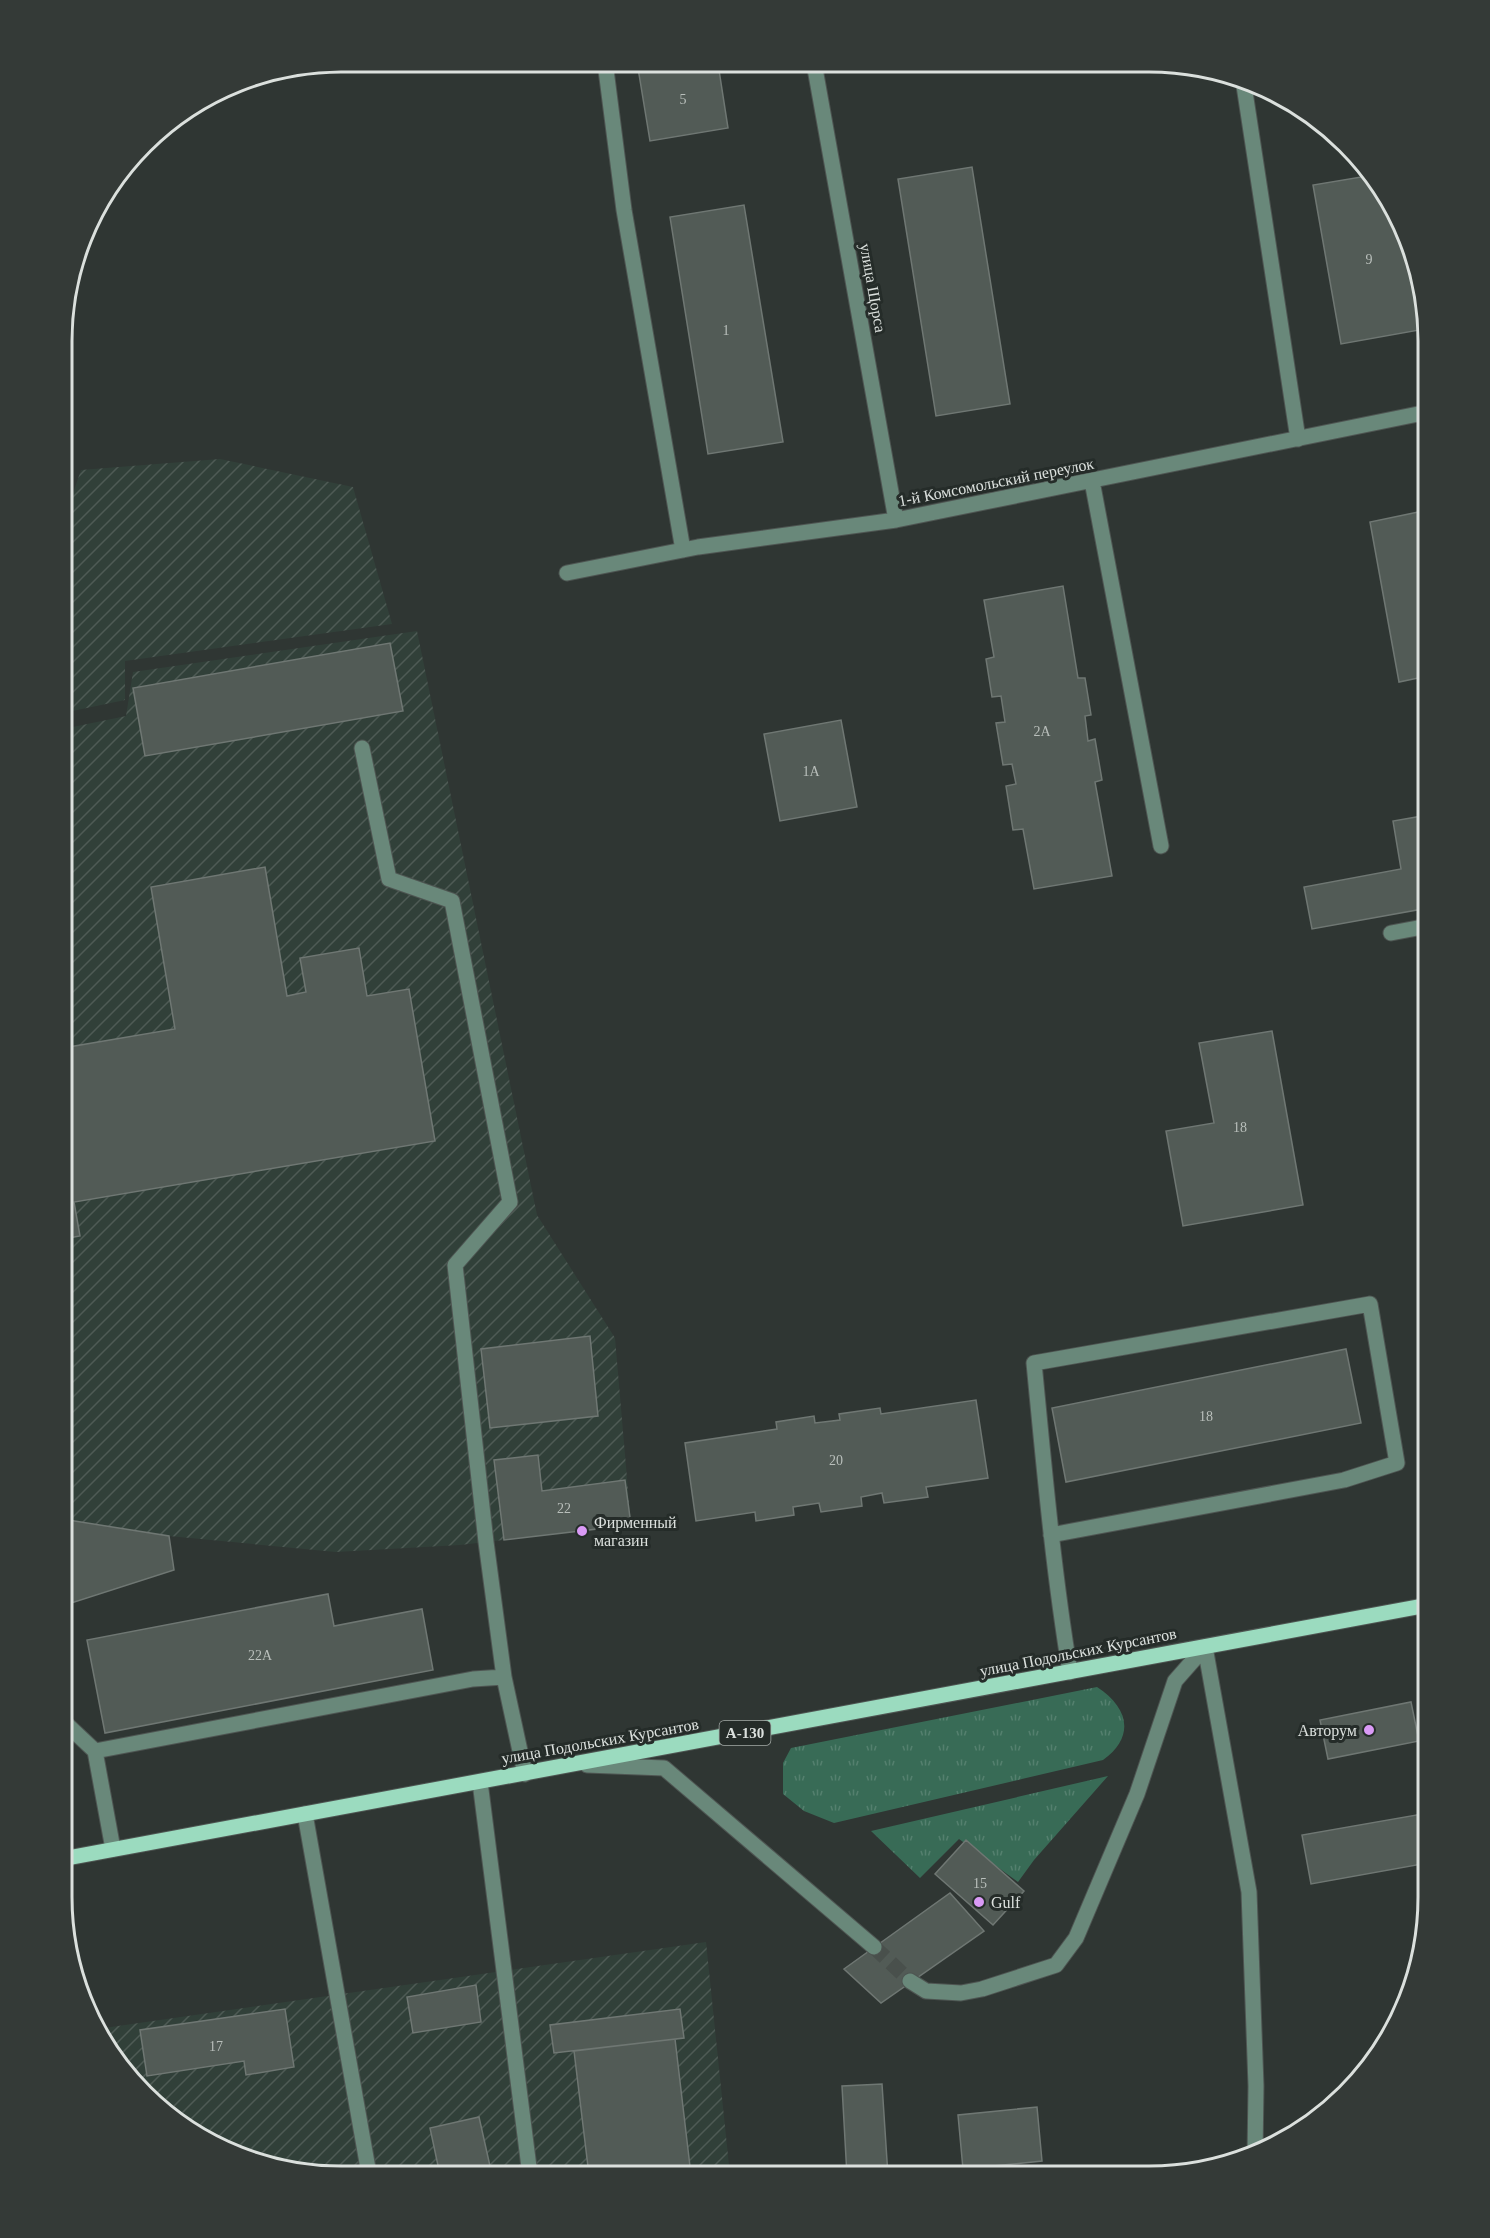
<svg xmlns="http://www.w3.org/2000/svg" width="1490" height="2238" font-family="'Times New Roman',serif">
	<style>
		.industrial { fill: url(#industrial-furrows) }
		.grass { fill: url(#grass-tufts) }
		.building { fill: #525b56; stroke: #6f7773; stroke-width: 1.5 }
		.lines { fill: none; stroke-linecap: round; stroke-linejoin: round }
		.minor-tunnel { stroke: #49504c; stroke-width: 15; stroke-dasharray: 15 8; stroke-linecap: butt }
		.minor-casing { stroke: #4e5552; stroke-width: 17 }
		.major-casing { stroke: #4e5552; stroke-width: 17 }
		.minor { stroke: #69887a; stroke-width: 15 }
		.major { stroke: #9bdbbf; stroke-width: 15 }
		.poi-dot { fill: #da9af6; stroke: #252c29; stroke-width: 2 }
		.labels { text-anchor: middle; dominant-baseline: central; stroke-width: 6; stroke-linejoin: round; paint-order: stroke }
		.number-label { font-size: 14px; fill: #b9bfbb }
		.shield { fill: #252c29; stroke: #a4aaa7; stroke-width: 1.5 }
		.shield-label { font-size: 15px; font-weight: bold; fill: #dbe0dd }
		.street-label { font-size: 16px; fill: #dbe0dd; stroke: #252c29 }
		.poi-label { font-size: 16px; fill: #dbe0dd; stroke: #252c29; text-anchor: start }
		.rim { fill: none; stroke: #dbe0dd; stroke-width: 3 }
	</style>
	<defs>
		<pattern id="industrial-furrows" width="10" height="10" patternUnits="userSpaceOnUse" patternTransform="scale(1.5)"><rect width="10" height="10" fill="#314039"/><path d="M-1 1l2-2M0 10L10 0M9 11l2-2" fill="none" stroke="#4e5b55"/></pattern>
		<pattern id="grass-tufts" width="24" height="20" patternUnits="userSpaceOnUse" patternTransform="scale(1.5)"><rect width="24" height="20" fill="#386b56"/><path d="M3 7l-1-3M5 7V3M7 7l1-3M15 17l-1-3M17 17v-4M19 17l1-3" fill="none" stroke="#54806e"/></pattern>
	</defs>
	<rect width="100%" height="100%" fill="#2f3633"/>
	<!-- industrial -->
	<path class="industrial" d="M 220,459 L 353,487 L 392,624 L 125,661 L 125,700 L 63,713 L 64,519 L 81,470 Z
		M 417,631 L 537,1215 L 615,1338 L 631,1525 L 460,1545 L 336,1552 L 169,1536 L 62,1519 L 63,729 L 126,716 L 133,672 Z
		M 706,1942 L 730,2175 L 305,2174 L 234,2155 L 171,2119 L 120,2067 L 97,2029 Z"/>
	<!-- grass -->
	<path class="grass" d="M 1097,1687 C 1128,1707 1136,1736 1103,1760 L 834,1823 L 804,1811 L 783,1794 L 783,1763 L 791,1748 Z
		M 1108,1776 L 1034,1860 L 1018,1882 L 959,1839 L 920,1878 L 871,1831 Z"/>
	<!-- building -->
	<path class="building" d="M 637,62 L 726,63 L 727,68 L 719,70 L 728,128 L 650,141 Z
		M 972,167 L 1010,404 L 936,416 L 898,179 Z
		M 1373,175 L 1407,234 L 1425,329 L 1341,344 L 1313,185 Z
		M 744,205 L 783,442 L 708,454 L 670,217 Z
		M 1428,510 L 1428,676 L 1399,682 L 1370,522 Z
		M 1063,586 L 1078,678 L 1085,678 L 1091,715 L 1085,716 L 1088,741 L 1095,739 L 1102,780 L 1095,782 L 1112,876 L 1034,889 L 1023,829 L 1013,830 L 1006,786 L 1016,784 L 1012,764 L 1003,765 L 996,723 L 1005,722 L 1001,696 L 992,697 L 986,659 L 994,657 L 984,600 Z
		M 390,643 L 403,711 L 145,756 L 133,688 Z
		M 841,720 L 857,807 L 780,821 L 764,734 Z
		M 1428,815 L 1428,908 L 1312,929 L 1304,887 L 1401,869 L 1393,821 Z
		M 265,867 L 287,996 L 306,992 L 300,958 L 359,948 L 367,996 L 409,989 L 435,1141 L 74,1202 L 80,1236 L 63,1239 L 63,1048 L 175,1029 L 151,887 Z
		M 1272,1031 L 1303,1205 L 1183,1226 L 1166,1131 L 1214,1123 L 1199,1043 Z
		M 590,1336 L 598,1416 L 490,1428 L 481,1349 Z
		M 1346,1349 L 1361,1423 L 1066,1482 L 1052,1408 Z
		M 976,1400 L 988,1478 L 926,1487 L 928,1497 L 884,1503 L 882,1493 L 861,1497 L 862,1506 L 821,1512 L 819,1503 L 793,1507 L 794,1515 L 756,1521 L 755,1512 L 696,1521 L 685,1443 L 777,1429 L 776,1422 L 814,1416 L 815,1423 L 840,1420 L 839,1414 L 880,1408 L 881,1414 Z
		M 538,1455 L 542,1491 L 625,1480 L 631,1525 L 504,1540 L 494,1460 Z
		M 62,1519 L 169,1536 L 174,1570 L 62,1606 Z
		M 328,1594 L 334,1626 L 422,1609 L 433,1670 L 105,1733 L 87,1640 Z
		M 1411,1702 L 1419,1741 L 1328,1759 L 1320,1720 Z
		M 1422,1814 L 1428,1863 L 1311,1884 L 1302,1835 Z
		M 966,1840 L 1024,1891 L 993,1925 L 935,1874 Z
		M 950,1893 L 984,1931 L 881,2003 L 844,1969 Z
		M 476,1985 L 481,2022 L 413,2033 L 407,1997 Z
		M 285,2009 L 294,2067 L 246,2075 L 244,2061 L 147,2076 L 140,2030 Z
		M 680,2009 L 684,2038 L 554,2053 L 550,2025 Z
		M 675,2039 L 691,2175 L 589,2175 L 574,2051 Z
		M 882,2084 L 888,2176 L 847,2176 L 842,2086 Z
		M 1037,2107 L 1042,2161 L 963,2169 L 958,2115 Z
		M 479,2117 L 492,2175 L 440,2175 L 430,2128 Z"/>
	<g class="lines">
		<!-- minor-tunnel -->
		<path class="minor-tunnel" d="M 874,1947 L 910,1981"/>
		<!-- minor casing -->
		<g class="minor-casing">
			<path id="minor" d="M 605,62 L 624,210 L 683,550
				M 814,63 L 896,520
				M 1243,79 L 1298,439
				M 1092,481 L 1161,846
				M 567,573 L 698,547 L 896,520 L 1428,412
				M 362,748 L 389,879 L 452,901 L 510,1202 L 455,1265 L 486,1542 L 504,1677
				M 1391,933 L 1428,926
				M 1051,1535 L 1344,1480 L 1397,1463 L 1370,1304 L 1034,1363 C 1044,1466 1053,1569 1070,1672
				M 1205,1647 L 1249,1892 L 1256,2086 L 1255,2155
				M 62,1720 L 95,1751 L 113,1849
				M 95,1751 L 473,1679 L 504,1677 L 525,1774
				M 587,1765 L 664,1768 L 874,1947
				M 480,1782 L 530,2175
				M 305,1814 L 369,2174
				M 910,1981 L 926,1991 L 961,1993 L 982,1989 L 1056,1965 L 1076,1938 L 1137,1794 L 1175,1681 L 1205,1647"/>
		</g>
		<!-- major casing -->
		<g class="major-casing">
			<path id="major" d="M 62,1859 L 1428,1605"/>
		</g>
		<!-- minor -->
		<use href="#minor" class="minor"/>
		<!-- major -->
		<use href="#major" class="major"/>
	</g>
	<!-- markers -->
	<g class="poi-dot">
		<circle cx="582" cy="1531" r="6"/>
		<circle cx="1369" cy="1730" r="6"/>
		<circle cx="979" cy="1902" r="6"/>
	</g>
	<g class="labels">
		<!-- number labels -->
		<g class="number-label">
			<text x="683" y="99">5</text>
			<text x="1369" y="259">9</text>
			<text x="726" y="330">1</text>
			<text x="1042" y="731">2А</text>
			<text x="811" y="771">1А</text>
			<text x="1240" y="1127">18</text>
			<text x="1206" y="1416">18</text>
			<text x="836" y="1460">20</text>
			<text x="564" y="1508">22</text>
			<text x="260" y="1655">22А</text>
			<text x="980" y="1883">15</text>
			<text x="216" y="2046">17</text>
		</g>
		<!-- shield labels -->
		<rect class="shield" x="719.5" y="1721" width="51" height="24" rx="4.5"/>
		<g class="shield-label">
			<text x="745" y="1733">А-130</text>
		</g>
		<!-- street labels -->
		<g class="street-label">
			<text transform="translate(873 288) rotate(80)">улица Щорса</text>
			<text transform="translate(996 482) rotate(-11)">1-й Комсомольский переулок</text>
			<text transform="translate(1078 1652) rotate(-11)">улица Подольских Курсантов</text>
			<text transform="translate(600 1741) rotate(-10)">улица Подольских Курсантов</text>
		</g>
		<!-- poi labels -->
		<g class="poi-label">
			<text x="594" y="1522">Фирменный<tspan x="594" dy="18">магазин</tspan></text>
			<text x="1357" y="1730" text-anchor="end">Авторум</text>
			<text x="991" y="1902">Gulf</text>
		</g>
	</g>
	<!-- crop -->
	<path d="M0 0H1490V2238H0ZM341 72H1149A269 269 0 0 1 1418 341V1897A269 269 0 0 1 1149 2166H341A269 269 0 0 1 72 1897V341A269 269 0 0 1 341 72Z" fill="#343a37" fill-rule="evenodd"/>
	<path class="rim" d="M341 72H1149A269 269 0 0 1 1418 341V1897A269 269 0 0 1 1149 2166H341A269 269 0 0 1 72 1897V341A269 269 0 0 1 341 72Z"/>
</svg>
